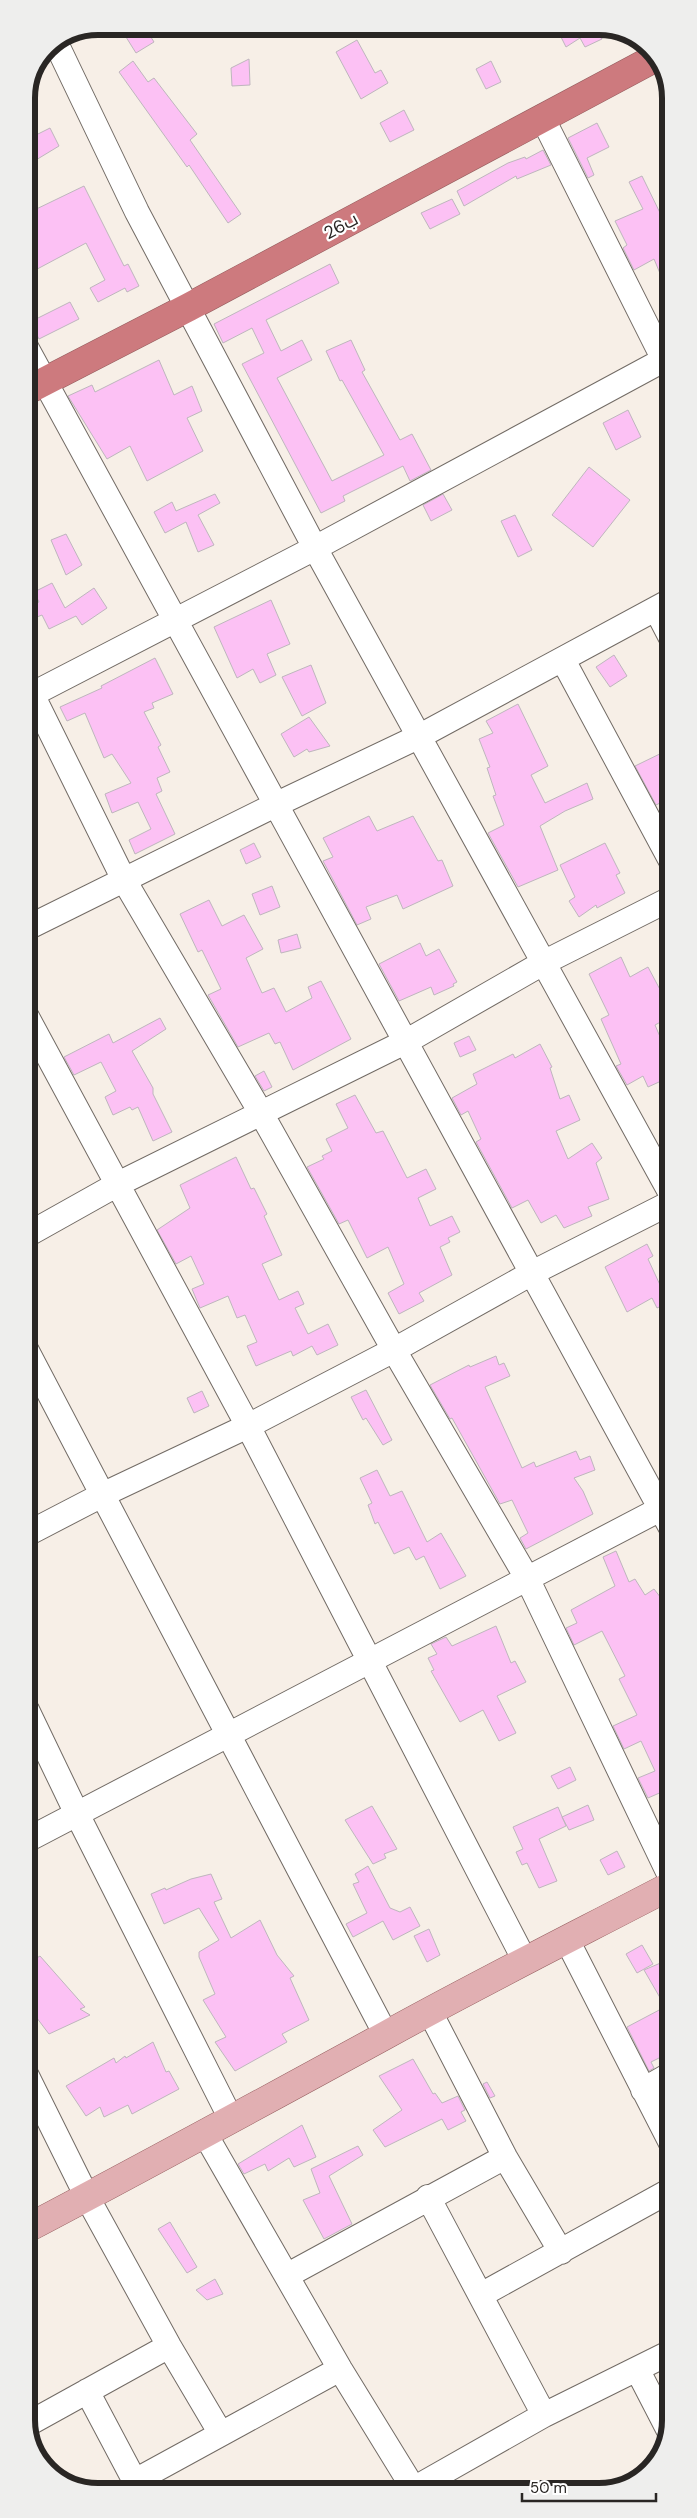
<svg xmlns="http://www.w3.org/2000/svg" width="697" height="2518" font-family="'DM Sans',Cairo,sans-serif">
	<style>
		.building { fill: #fcc1f4; stroke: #beb6bd }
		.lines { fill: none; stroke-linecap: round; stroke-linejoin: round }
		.minor-casing { stroke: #726b65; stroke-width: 26 }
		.major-casing { stroke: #945d5e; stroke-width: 29 }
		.highway-casing { stroke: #945d5e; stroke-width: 29 }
		.minor { stroke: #fff; stroke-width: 24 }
		.major { stroke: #e1afb2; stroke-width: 28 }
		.highway { stroke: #cd7a7e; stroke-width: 28 }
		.labels { text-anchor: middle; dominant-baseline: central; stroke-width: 4.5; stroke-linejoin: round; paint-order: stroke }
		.street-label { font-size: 18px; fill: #292624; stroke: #fff }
		.rim { fill: none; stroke: #292624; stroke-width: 6 }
	</style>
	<rect width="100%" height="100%" fill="#f7efe7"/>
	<!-- building -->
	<path class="building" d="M 144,26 L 154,42 L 136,53 L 126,37 Z
		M 556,27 L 597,27 L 602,39 L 585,47 L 580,38 L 566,47 Z
		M 357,40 L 375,73 L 381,70 L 388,83 L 361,99 L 336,52 Z
		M 249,59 L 250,85 L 232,86 L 231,68 Z
		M 133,61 L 148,82 L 154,78 L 197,134 L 190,140 L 241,214 L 228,223 L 189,165 L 187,167 L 119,72 Z
		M 491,61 L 501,82 L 486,89 L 476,69 Z
		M 404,110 L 414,130 L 390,142 L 380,123 Z
		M 597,123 L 609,147 L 587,158 L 594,175 L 588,178 L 568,138 Z
		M 50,128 L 59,146 L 26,166 L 26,140 Z
		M 543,150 L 551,165 L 517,179 L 516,176 L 464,206 L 457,191 L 508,163 L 525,157 L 526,159 Z
		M 642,176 L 664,221 L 669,218 L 669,295 L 654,259 L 634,270 L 623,248 L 627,245 L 615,221 L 643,209 L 629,182 Z
		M 84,186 L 124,266 L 128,264 L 139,286 L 127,292 L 125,288 L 98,302 L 90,288 L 105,280 L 86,243 L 26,275 L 26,214 Z
		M 452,199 L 460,214 L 430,229 L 421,213 Z
		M 330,264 L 339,283 L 266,320 L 281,351 L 302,340 L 312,360 L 277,378 L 332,481 L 384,455 L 342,380 L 340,381 L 326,351 L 351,340 L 365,370 L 362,372 L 400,440 L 412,434 L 431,470 L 410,481 L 403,466 L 343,496 L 345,501 L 321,513 L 242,364 L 264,353 L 252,328 L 223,343 L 214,324 Z
		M 70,302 L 79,319 L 39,339 L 30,322 Z
		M 159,360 L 174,395 L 192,386 L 202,411 L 187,418 L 203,451 L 147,481 L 130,446 L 107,459 L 68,396 L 92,385 L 95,392 Z
		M 628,410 L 641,437 L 616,450 L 603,423 Z
		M 589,467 L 630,500 L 593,547 L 552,515 Z
		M 215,494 L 220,503 L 198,515 L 214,545 L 198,552 L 186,522 L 165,533 L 154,512 L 172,502 L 176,511 Z
		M 443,494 L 452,510 L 431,521 L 423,505 Z
		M 515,515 L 532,550 L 518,557 L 501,521 Z
		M 66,534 L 82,565 L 66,575 L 51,540 Z
		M 52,583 L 65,608 L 94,588 L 107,608 L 82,625 L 76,616 L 49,629 L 42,615 L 27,621 L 27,607 L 39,602 L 34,592 Z
		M 271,600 L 290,644 L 267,654 L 276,675 L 260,683 L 253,669 L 237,678 L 214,627 Z
		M 614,655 L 627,676 L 610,687 L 596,667 Z
		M 155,658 L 173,694 L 152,703 L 154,708 L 144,712 L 161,745 L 158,747 L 170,772 L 157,778 L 162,791 L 156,794 L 175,834 L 135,854 L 129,840 L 151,829 L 138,802 L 112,813 L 105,794 L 131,783 L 112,754 L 104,758 L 85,713 L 67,721 L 60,707 L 102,688 L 101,686 Z
		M 311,665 L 326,703 L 302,716 L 282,677 Z
		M 518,704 L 548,766 L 531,775 L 545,803 L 587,783 L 593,799 L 565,811 L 540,826 L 558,870 L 518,887 L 488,833 L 504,825 L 493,796 L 496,795 L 487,768 L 490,767 L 479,739 L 493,733 L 486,721 Z
		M 309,717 L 330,746 L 309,752 L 307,749 L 294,757 L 281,734 Z
		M 670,749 L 670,798 L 656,805 L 635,766 Z
		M 369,816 L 377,831 L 413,816 L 438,861 L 442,860 L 453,886 L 403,909 L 397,895 L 366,907 L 371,919 L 357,925 L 323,861 L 333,857 L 323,838 Z
		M 254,843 L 261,857 L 246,864 L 240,850 Z
		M 605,843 L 620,873 L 616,875 L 625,893 L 597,908 L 596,905 L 579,917 L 569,901 L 575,897 L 560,865 Z
		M 272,886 L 280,907 L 260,915 L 252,894 Z
		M 209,900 L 222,926 L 244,915 L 263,949 L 246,958 L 262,993 L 274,988 L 286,1012 L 312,998 L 308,987 L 321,981 L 351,1039 L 293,1070 L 280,1042 L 275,1044 L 269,1033 L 238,1047 L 208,995 L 221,989 L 202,950 L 198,952 L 180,914 Z
		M 297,934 L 301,948 L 281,953 L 278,940 Z
		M 420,943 L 426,956 L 439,949 L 457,982 L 453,984 L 454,986 L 434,995 L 431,987 L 399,1001 L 379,964 Z
		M 621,957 L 630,977 L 648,967 L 664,997 L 670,995 L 670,1017 L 655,1025 L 670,1060 L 670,1077 L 648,1087 L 643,1076 L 627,1085 L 616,1066 L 621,1064 L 601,1019 L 609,1015 L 589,974 Z
		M 160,1018 L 166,1029 L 132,1051 L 153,1088 L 153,1094 L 172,1132 L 153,1141 L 138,1107 L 132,1110 L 130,1107 L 113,1115 L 105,1097 L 116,1091 L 101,1062 L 74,1075 L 64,1057 L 109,1034 L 113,1043 Z
		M 469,1036 L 476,1050 L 460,1057 L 454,1043 Z
		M 540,1044 L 552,1067 L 550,1068 L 560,1099 L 569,1095 L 580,1120 L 556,1131 L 568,1159 L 592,1143 L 602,1158 L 596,1163 L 609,1199 L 588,1207 L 592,1216 L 564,1228 L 556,1215 L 541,1223 L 528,1200 L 512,1208 L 476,1142 L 481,1139 L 468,1111 L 461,1115 L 452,1098 L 477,1084 L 473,1074 L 513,1054 L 515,1058 Z
		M 264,1071 L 272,1087 L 264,1091 L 255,1076 Z
		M 355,1095 L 376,1133 L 383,1131 L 407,1178 L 426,1169 L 436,1189 L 418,1198 L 430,1226 L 452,1216 L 460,1232 L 448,1238 L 450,1242 L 440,1247 L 452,1275 L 419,1293 L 424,1301 L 399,1314 L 388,1293 L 404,1284 L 388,1247 L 367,1258 L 348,1220 L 339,1224 L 307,1167 L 324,1159 L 322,1156 L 332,1151 L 326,1139 L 348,1128 L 336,1104 Z
		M 236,1157 L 251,1189 L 254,1188 L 267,1214 L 264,1216 L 282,1255 L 262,1264 L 279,1300 L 298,1291 L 304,1304 L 295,1308 L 308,1334 L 328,1324 L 338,1345 L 317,1355 L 312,1346 L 293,1356 L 291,1351 L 256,1366 L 247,1346 L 257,1342 L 245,1315 L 237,1318 L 228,1296 L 200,1308 L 192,1289 L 204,1284 L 191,1256 L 176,1264 L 157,1230 L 190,1208 L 180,1185 Z
		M 647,1244 L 653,1256 L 648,1259 L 661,1287 L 670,1283 L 670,1302 L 657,1308 L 652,1298 L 627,1312 L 605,1267 Z
		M 496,1356 L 499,1365 L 504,1363 L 510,1376 L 485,1387 L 522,1468 L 534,1462 L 536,1467 L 576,1451 L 580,1460 L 590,1456 L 595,1470 L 574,1478 L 583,1491 L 593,1514 L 526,1549 L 520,1538 L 528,1533 L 512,1500 L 500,1504 L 452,1418 L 450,1419 L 430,1385 L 469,1365 L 470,1367 Z
		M 366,1390 L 392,1440 L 383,1445 L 366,1418 L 363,1420 L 351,1397 Z
		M 202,1391 L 209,1406 L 194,1413 L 187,1398 Z
		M 377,1470 L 390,1496 L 402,1491 L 427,1542 L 441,1533 L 466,1576 L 440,1589 L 424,1556 L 416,1560 L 409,1547 L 394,1554 L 378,1522 L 375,1524 L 368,1505 L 372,1503 L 360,1478 Z
		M 616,1551 L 629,1582 L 635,1579 L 645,1595 L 654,1589 L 661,1598 L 670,1591 L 670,1806 L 664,1791 L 648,1798 L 638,1778 L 655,1771 L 641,1741 L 624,1749 L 613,1726 L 637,1715 L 619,1679 L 625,1676 L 602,1631 L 574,1645 L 566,1628 L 577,1623 L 571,1610 L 615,1586 L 603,1557 Z
		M 496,1626 L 511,1663 L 515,1661 L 526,1682 L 497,1696 L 516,1733 L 499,1741 L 483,1710 L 460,1722 L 431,1671 L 434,1670 L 428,1658 L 437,1654 L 431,1644 L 446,1637 L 452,1646 Z
		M 570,1767 L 576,1780 L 558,1789 L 551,1776 Z
		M 588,1805 L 594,1820 L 569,1830 L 562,1817 Z
		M 372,1806 L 397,1849 L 384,1854 L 386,1858 L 373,1864 L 345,1820 Z
		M 558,1807 L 566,1826 L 539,1839 L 557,1881 L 539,1888 L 527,1863 L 522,1865 L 516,1852 L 523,1849 L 513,1827 Z
		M 670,1821 L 670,1845 L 662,1827 Z
		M 617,1851 L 625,1867 L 608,1875 L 600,1860 Z
		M 368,1866 L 390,1908 L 400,1912 L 410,1907 L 420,1926 L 393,1940 L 383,1921 L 353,1937 L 346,1924 L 367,1913 L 353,1884 L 359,1882 L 355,1874 Z
		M 211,1874 L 222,1899 L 214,1902 L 231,1938 L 260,1920 L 277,1955 L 294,1976 L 290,1978 L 309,2020 L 282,2034 L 287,2042 L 235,2071 L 215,2042 L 226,2037 L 203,2000 L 215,1994 L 199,1957 L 199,1952 L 219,1940 L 199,1908 L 164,1924 L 151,1894 L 165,1888 L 166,1890 L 191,1879 Z
		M 429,1929 L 440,1955 L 427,1962 L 414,1936 Z
		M 642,1945 L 653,1964 L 637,1973 L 626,1954 Z
		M 40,1956 L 85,2007 L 80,2009 L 90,2015 L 49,2034 L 27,2005 L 27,1964 Z
		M 670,1959 L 670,2015 L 644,1970 Z
		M 663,2008 L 670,2023 L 671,2052 L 651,2062 L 654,2068 L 649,2071 L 627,2027 Z
		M 153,2042 L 166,2072 L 169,2071 L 179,2089 L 132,2114 L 128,2105 L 104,2117 L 100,2107 L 86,2116 L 66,2086 L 114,2058 L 116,2063 L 125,2056 L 126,2058 Z
		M 413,2059 L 433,2094 L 435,2093 L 442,2103 L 458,2096 L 465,2110 L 461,2112 L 466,2121 L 448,2130 L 442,2119 L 385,2147 L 373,2130 L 402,2110 L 379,2076 Z
		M 487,2082 L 495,2096 L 490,2098 L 483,2084 Z
		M 302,2125 L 316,2157 L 294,2167 L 289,2158 L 268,2171 L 265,2164 L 244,2174 L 238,2164 Z
		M 358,2146 L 363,2155 L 329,2176 L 352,2224 L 324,2239 L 303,2200 L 320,2193 L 311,2169 Z
		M 170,2222 L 197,2267 L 187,2273 L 158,2229 Z
		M 215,2279 L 223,2294 L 207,2300 L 196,2290 Z"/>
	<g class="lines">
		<!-- minor casing -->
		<g class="minor-casing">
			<path id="minor" d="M 56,43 L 137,212 L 315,548 L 670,1192
				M 542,117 L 664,360
				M 26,347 L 670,1526
				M 656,609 L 670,636
				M 563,660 L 670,859
				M 27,684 L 124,880 L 261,1113 L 394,1350 L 527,1578 L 670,1876
				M 27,697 L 315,548 L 669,357
				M 27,928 L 275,805 L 420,736 L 670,601
				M 27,1017 L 248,1426 L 525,1961
				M 27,1235 L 118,1184 L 407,1041 L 543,963 L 670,899
				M 27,1351 L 386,2035
				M 27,1534 L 104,1494 L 248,1426 L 394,1350 L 532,1273 L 670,1203
				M 27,1710 L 77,1814 L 231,2119
				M 27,1840 L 670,1504
				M 567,1940 L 671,2143
				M 430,2012 L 505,2157 L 561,2252
				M 27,2076 L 87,2197 L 169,2346 L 221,2434
				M 643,2090 L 671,2074
				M 205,2134 L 340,2369 L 415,2491
				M 428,2197 L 544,2415
				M 288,2275 L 505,2157
				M 481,2295 L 671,2190
				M 637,2369 L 668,2429
				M 87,2391 L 140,2491
				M 28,2424 L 169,2346
				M 135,2481 L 340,2369
				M 410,2491 L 544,2415 L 671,2352"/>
		</g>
		<!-- major casing -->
		<g class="major-casing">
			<path id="major" d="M 28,2228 C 148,2165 267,2100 386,2035 C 480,1983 576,1935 670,1886"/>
		</g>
		<!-- highway casing -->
		<g class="highway-casing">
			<path id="highway" d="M 26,391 L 189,307 L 655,58"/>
		</g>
		<!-- minor -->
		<use href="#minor" class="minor"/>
		<!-- major -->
		<use href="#major" class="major"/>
		<!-- highway -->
		<use href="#highway" class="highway"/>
	</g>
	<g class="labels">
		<!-- street labels -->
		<g class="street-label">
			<text transform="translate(341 226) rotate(-28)">26ب</text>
		</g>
	</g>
	<!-- crop -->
	<path d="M0 0H697V2518H0ZM98 35H599A63 63 0 0 1 662 98V2420A63 63 0 0 1 599 2483H98A63 63 0 0 1 35 2420V98A63 63 0 0 1 98 35Z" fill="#eeeeed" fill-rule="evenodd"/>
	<path class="rim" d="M98 35H599A63 63 0 0 1 662 98V2420A63 63 0 0 1 599 2483H98A63 63 0 0 1 35 2420V98A63 63 0 0 1 98 35Z"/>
	<!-- scale -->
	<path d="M522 2493v8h134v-8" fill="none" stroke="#292624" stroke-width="2.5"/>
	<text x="530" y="2493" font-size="15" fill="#292624" stroke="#ffffff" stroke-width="4" paint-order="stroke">50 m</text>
</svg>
